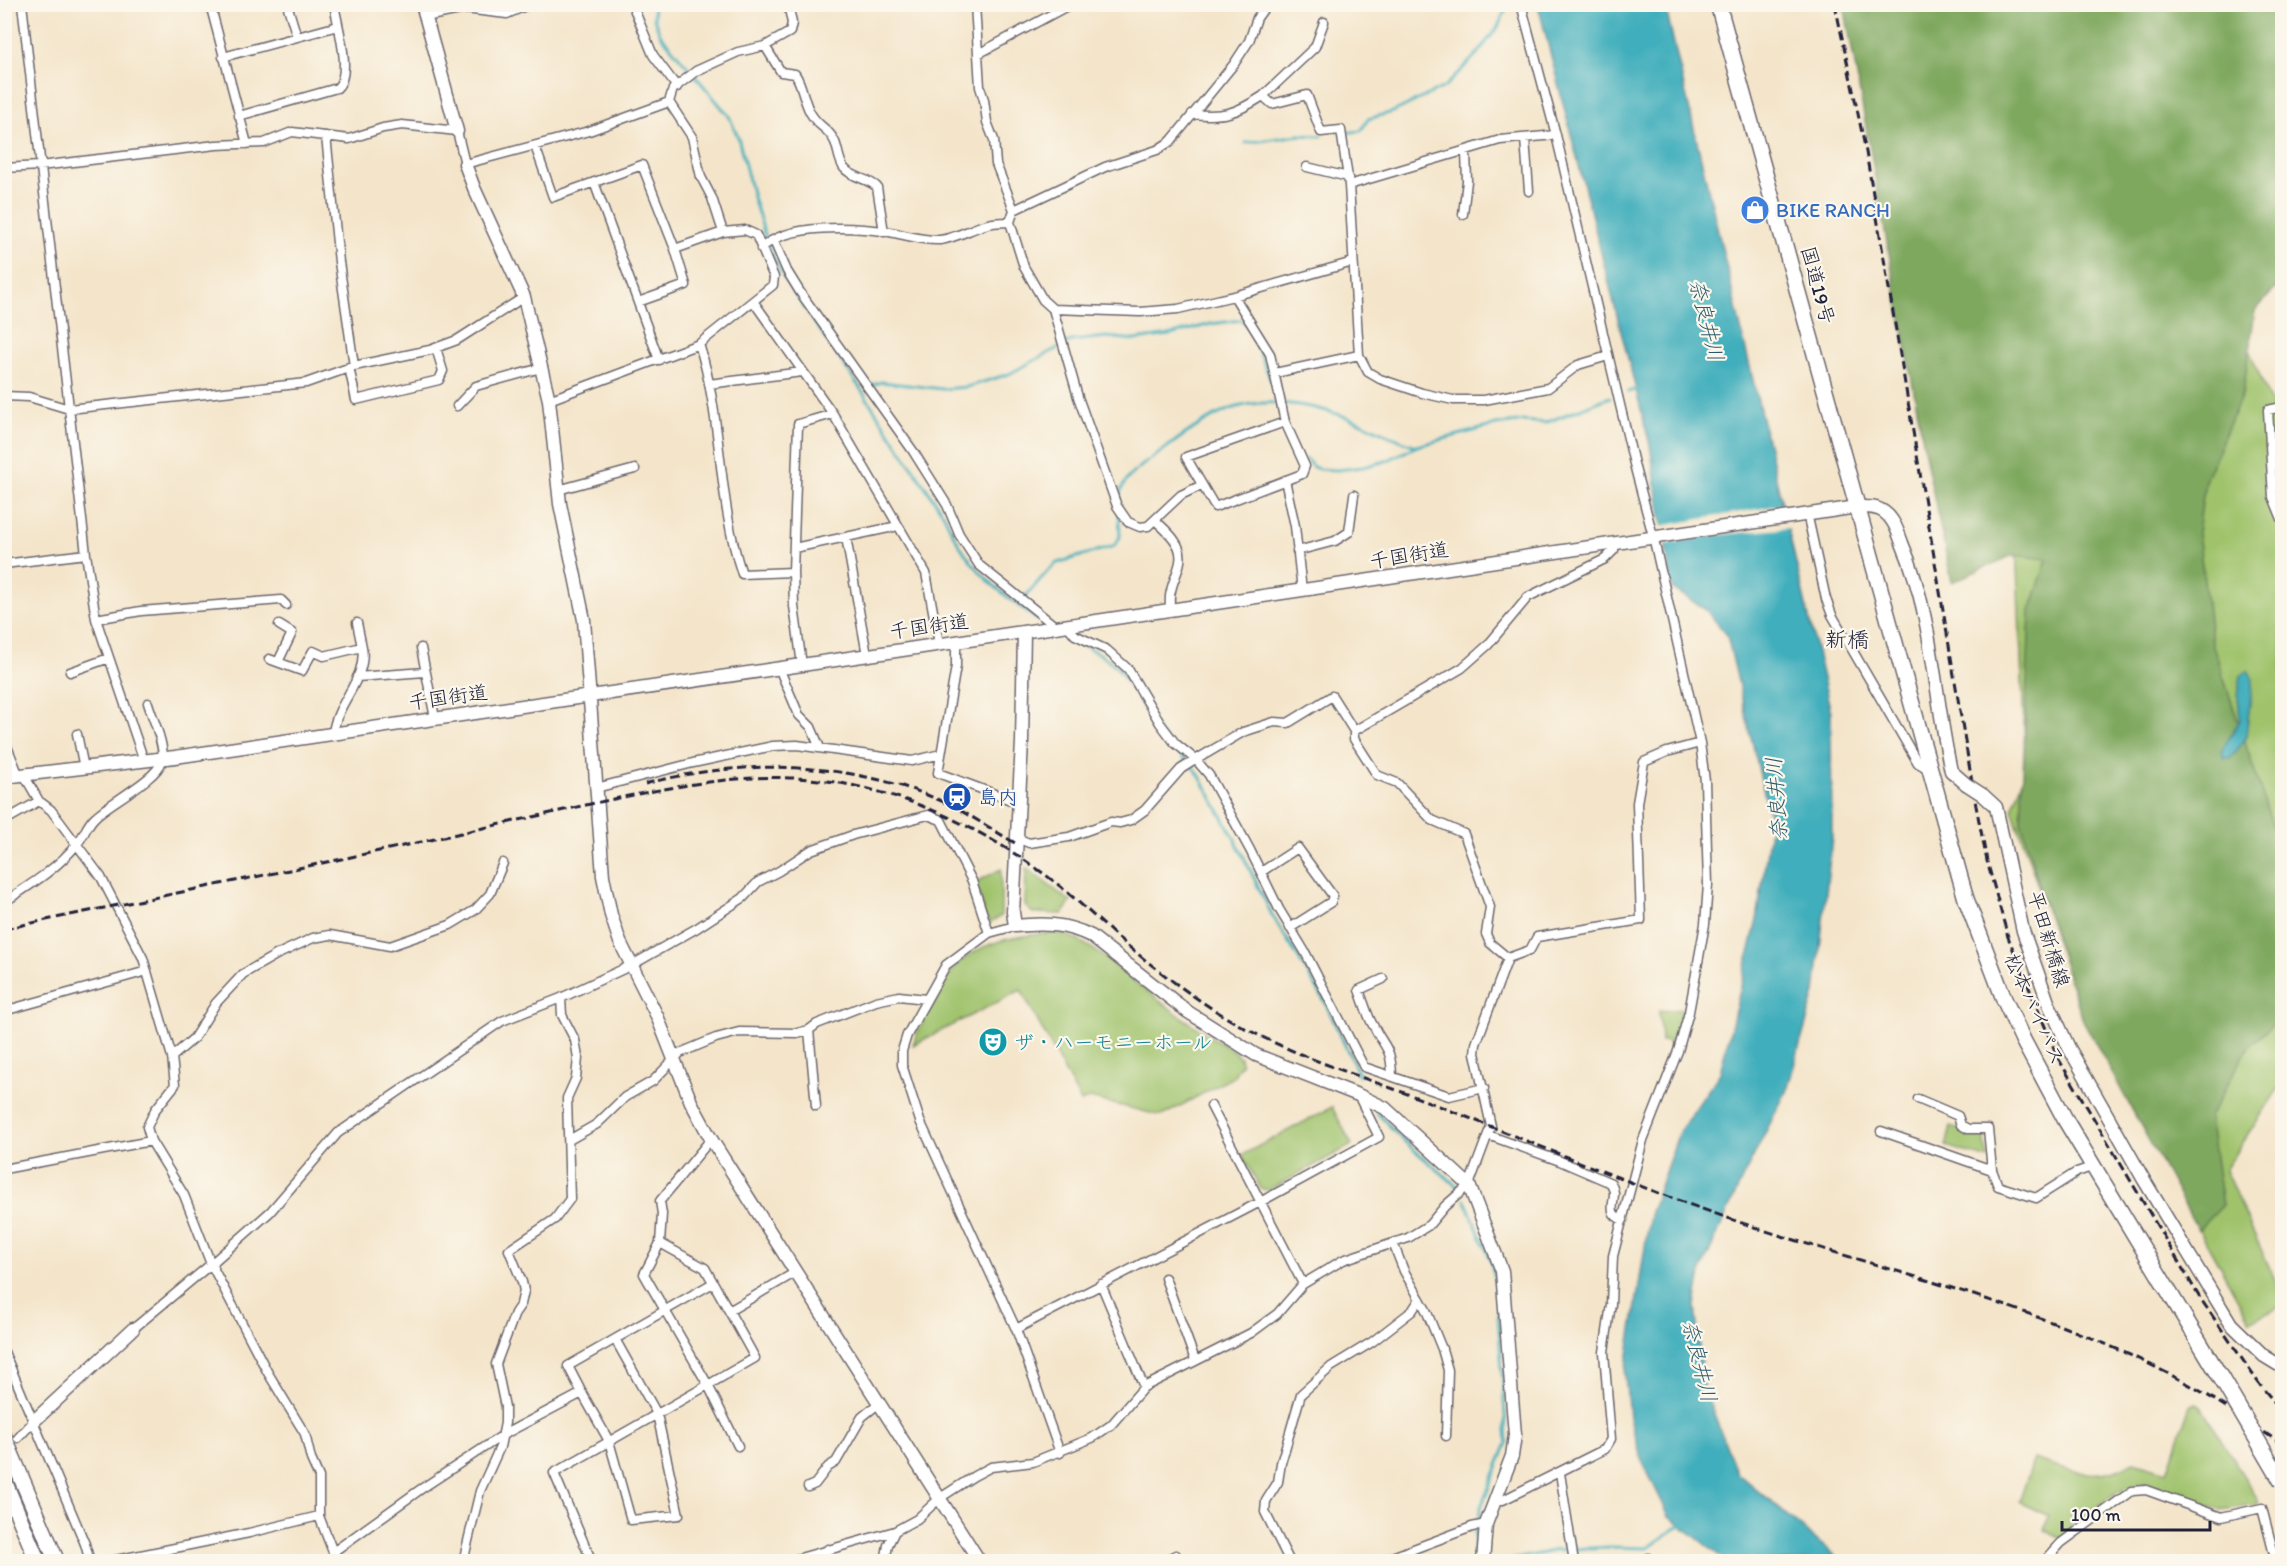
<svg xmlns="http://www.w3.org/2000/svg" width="2287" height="1566" font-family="Itim,'Klee One',sans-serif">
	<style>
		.green { fill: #9fc26b; stroke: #607253; stroke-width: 1.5 }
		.forest { fill: #7fa85f; stroke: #50654d; stroke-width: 1.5 }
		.water { fill: #3faebc; stroke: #30687c; stroke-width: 1.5 }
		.pier { fill: #f4e5ca }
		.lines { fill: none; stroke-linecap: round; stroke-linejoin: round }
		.stream { stroke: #3faebc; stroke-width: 3 }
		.street-casing { stroke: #6c666d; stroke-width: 11 }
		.secondary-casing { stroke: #6c666d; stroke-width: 15 }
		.highway-casing { stroke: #6c666d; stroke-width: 18 }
		.street { stroke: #fff; stroke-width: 8 }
		.secondary { stroke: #fff; stroke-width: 12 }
		.highway { stroke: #fff; stroke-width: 15 }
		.rail { stroke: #22223b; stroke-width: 3; stroke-dasharray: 9 4.5; stroke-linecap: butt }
		.secondary-bridge-casing { stroke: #6c666d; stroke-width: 15; stroke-linecap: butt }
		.highway-bridge-casing { stroke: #6c666d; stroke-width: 18; stroke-linecap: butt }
		.secondary-bridge { stroke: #fff; stroke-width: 12 }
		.highway-bridge { stroke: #fff; stroke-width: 15 }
		.labels { text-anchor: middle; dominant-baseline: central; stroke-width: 4.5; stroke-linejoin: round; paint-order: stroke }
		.shop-label { font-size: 20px; fill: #366cbe; stroke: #fbf7ec; text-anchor: start }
		.street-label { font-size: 20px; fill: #22223b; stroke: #fbf7ec }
		.transit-label { font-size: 20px; fill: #164399; stroke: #fbf7ec; text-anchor: start }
		.culture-label { font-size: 20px; fill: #0d838f; stroke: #fbf7ec; text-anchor: start }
		.water-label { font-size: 21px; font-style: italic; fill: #2e5a6f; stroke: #fbf7ec }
		.quarter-label { font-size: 22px; fill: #22223b; stroke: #fbf7ec }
	</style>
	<rect width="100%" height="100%" fill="#fbf7ec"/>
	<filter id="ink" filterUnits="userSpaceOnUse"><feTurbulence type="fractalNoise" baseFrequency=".0167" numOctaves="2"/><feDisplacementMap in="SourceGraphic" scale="12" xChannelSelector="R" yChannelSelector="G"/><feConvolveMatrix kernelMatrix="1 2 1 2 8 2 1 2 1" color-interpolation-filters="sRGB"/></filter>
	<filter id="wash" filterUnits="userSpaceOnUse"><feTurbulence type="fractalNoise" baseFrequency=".008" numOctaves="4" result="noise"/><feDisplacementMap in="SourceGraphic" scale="24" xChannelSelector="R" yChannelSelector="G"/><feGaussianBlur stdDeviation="1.35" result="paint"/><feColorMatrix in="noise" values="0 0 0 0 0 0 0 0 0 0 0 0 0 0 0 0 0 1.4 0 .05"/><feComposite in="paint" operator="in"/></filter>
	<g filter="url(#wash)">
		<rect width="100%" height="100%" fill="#f4e5ca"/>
		<!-- green -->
		<path class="green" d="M 2241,330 L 2275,413 L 2280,496 L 2282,500 L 2282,1083 L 2225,1170 L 2282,1295 L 2282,1305 L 2250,1321 L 2083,1020 L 2012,809 L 2026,772 L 2016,545 Z
			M 1026,868 L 1071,902 L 1062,914 L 1033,913 L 1025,906 Z
			M 1001,869 L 1001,916 L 990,923 L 985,917 L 976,884 L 978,881 Z
			M 1060,933 C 1090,942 1112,964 1136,983 C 1168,1007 1199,1031 1234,1051 L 1240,1057 L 1241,1064 L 1233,1077 L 1164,1115 L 1158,1115 L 1090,1098 L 1081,1102 L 1021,990 L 913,1045 L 916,1035 C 926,1016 935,996 947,978 C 970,941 1020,934 1060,933 Z
			M 1682,1009 L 1670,1051 L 1668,1041 L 1661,1041 L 1659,1011 Z
			M 1332,1107 L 1352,1145 L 1269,1190 L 1261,1189 L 1242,1155 Z
			M 1951,1127 L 1984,1136 L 1988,1159 L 1946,1146 Z
			M 2196,1403 L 2200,1405 L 2259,1501 L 2257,1505 L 2220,1510 L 2145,1482 C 2111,1490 2086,1516 2061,1538 L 2045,1530 L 2049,1516 L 2019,1502 L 2034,1459 C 2072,1471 2095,1483 2134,1462 L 2167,1472 L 2190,1406 Z"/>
		<!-- forest -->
		<path class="forest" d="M 1844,5 L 2282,5 L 2282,281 L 2255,311 L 2243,392 L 2205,481 L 2198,533 L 2212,643 L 2282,854 L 2282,1017 L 2250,1045 L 2209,1117 L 2222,1205 L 2198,1230 L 2083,1020 L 2042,897 L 2021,822 L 2030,611 L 2047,559 L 2013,555 L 1952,582 L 1928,469 Z"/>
		<!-- water -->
		<path class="water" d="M 1538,5 L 1665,5 L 1831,712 L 1832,838 L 1815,993 L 1787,1090 L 1744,1175 L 1702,1268 L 1695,1305 L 1703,1387 L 1737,1473 L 1841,1561 L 1726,1561 L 1669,1516 L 1642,1461 L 1629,1418 L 1625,1374 L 1650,1215 L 1679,1132 L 1720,1073 L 1757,920 L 1771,822 L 1727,635 L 1706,610 L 1672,588 L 1650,445 Z
			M 2248,670 L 2253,679 L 2246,736 L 2238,749 L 2229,758 L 2223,758 L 2222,750 L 2240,720 L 2238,696 L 2241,675 Z"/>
		<!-- pier -->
		<path class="pier" d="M 1786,504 L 1791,528 L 1707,536 L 1663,545 L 1660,526 Z"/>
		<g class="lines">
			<!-- stream -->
			<path class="stream" d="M 653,4 L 654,18 L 660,34 L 729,116 L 738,137 L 753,197 L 769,248 L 785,280 L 860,388 L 944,515 C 967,569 997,590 1043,624
				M 1342,133 L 1361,131 L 1368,119 L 1393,112 L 1446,86 L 1476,55 L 1498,27 L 1508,4
				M 1246,143 L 1299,135 L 1321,136
				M 1256,338 L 1258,349 L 1274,388
				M 868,386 L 882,382 L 942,389 L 967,387 L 1009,374 L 1071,341 L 1107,337 L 1135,340 L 1170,335 L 1211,324 L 1241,320 L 1250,327
				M 1628,392 L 1637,389
				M 1306,459 L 1313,467 L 1319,469 L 1337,470 L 1363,467 L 1386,461 L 1417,446 L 1496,425 L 1524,421 L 1545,423 L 1610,397
				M 1119,501 C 1120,476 1144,465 1162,451 C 1182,436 1204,420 1228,410 C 1269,394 1323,407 1362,423 C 1381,431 1397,441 1417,446
				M 1018,605 L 1046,573 L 1057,563 L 1114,546 L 1120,537 L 1119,513
				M 1053,631 L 1100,654 L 1116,666 L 1130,685 L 1156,729 L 1198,773 L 1236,841 L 1272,915 L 1323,998 L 1359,1075
				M 1377,1113 L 1406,1143 L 1457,1186
				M 1465,1200 L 1491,1261 L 1496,1285 L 1507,1443 L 1481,1507 L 1475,1532 L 1474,1562
				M 1502,1562 L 1557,1550 L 1609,1547 L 1648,1548 L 1683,1523"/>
		</g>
	</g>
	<g filter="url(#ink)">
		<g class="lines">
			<!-- street casing -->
			<g class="street-casing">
				<path id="street" d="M 22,4 L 86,554 L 96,619 L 144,761
					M 210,4 L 247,144
					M 287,4 L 297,37
					M 632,4 L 653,55 L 677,87
					M 975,4 L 980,87 L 984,100 L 987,122 L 994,140 L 996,164 L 1014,210 L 1010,222 L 1024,267 L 1043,300 L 1053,309 L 1140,312 L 1178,309 L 1234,296 L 1353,262
					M 425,17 L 465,9 L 507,14 L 530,4
					M 765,46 L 781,72 L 795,74 C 804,87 803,104 813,117 C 820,128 828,127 835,142 C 838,149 839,162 844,168 C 852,178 868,178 877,187 L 884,232
					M 978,54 L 1071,4
					M 223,57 L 338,26
					M 1263,96 L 1315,47 L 1324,22
					M 1192,114 C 1224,117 1235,114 1263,96 L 1272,104 L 1307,95 L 1321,132 L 1341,130 L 1349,185 L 1359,355 L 1368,372 L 1380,379 L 1422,393 L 1453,400 L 1484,400 L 1548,388 L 1578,365 L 1608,356
					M 239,116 L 337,88 C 353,74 337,24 334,4
					M 326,136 L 339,262 L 354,366
					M 1525,139 L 1529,191
					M 535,146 L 553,197 L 642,165 L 675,249 L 723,232
					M 1307,167 L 1348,177
					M 4,168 L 40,166 L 216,145 L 264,143 L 292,132 L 349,139 L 383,128 L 402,125 L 457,131 L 465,164 L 589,131 L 669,102
					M 594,182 L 659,360
					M 1349,185 L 1500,140 L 1556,135
					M 1014,210 L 1105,167 L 1157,150 L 1171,141 L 1234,64 L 1249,41 L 1257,18 L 1267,4
					M 1463,214 L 1467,181 L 1466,152
					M 774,241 L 787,271 L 800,292 L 913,451 L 947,505 L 959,534 L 979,565 L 1055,626
					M 761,249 C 786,222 856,227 890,232 C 905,235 924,241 940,240 C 956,238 972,228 988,224 C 995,222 1003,222 1010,222
					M 1234,296 L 1270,354 L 1285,422 L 1305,466 L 1302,474 L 1215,507 L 1186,457 L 1285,422
					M 753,301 L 833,414 L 926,573 L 939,644
					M 638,302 L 686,285 L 675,249
					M 1053,309 L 1078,397 L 1117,506 L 1128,522 L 1140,527 L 1148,526 L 1181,495 L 1202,485
					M 699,344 C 723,419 717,500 742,574 L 793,572
					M 349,367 L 356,400 L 439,380 L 443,371 L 436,348
					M 1275,373 L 1359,355
					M 709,384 L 802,372
					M 4,396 L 29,397 L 69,409 L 306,383 L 354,366 L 430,350 L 457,340 L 524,297
					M 549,400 L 699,344 L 773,285 L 774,277 L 756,235 L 745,230 L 723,232 L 712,198 L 701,177 L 692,137 L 669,102 L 673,89 L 696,71 L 738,52 L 765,46 L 790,32 L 792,23 L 788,4
					M 457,406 L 476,386 L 541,368
					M 2282,407 L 2268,410 L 2273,497 L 2282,519
					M 1285,480 L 1295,526 L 1302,591
					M 558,490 L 635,469
					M 1807,513 L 1826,599 L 1832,615 L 1918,763 L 1930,770
					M 1155,520 C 1162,527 1170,533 1175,541 C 1188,559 1174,574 1171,591 C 1169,597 1170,604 1170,610
					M 846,537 L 867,655
					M 794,548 L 898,526
					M 1297,551 L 1335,541 L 1349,532 L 1354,495
					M 4,564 L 86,554
					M 96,619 L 141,611 L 281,600 L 286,605
					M 357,623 L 362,647
					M 1067,625 L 1075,635 L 1107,650 L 1128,669 L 1160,723 L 1175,743 L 1196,760 L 1209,775 L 1250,850 L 1279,909 L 1305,952 L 1364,1067 L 1449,1096 L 1484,1088
					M 956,642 L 956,666 L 938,773 L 1019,803
					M 421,648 L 435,718
					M 269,659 L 302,671 L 313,651 L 324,656 L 362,647 C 368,678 336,703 333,733
					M 278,662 L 292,633 L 279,625
					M 802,665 L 794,606 L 793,572 L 798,424 L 833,414
					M 779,668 L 799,715 L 811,727 L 820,748
					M 70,672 L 109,658
					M 357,677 L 425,672
					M 1354,731 L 1462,668 L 1488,645 L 1528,597 L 1605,559 L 1614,550 L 1615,543
					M 77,734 L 84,768
					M 4,739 L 19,776
					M 24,775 L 39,801 L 51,810 L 101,877 L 143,958 L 172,1057 L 175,1085 L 155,1110 L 147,1127 L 151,1141 L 184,1195 L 211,1264 L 268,1373 L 305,1434 L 311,1459 L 319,1477 L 319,1516 L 333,1552 L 340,1562
					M 596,788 L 693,763 L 773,746 L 797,745 L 912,761 L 941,754
					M 4,821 L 39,801
					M 1017,838 L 1029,843 L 1069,837 L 1111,822 L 1120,823 L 1131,820 L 1145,810 L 1181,769 L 1192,762 L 1243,732 L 1274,722 L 1288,723 L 1332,696 L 1354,731 L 1354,739 L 1377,775 L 1397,783 L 1432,820 L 1464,834 L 1490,907 L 1486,934 L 1490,943 L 1508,958
					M 1261,872 L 1298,848 L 1333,896 L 1331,902 L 1290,928
					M 4,902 C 30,885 58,868 77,844 C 84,836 87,824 95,817 C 109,803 157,779 162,761 C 166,747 152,717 148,703
					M 1015,926 L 989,933 L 946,965 L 907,1035 L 902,1051 L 902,1065 L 920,1121 L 1016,1329 L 1060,1453
					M 1383,979 L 1359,990 C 1364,1002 1367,1016 1374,1027 C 1386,1050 1391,1047 1392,1076
					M 4,1011 L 147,971
					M 809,1030 L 816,1106
					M 172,1057 L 194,1038 L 216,1003 L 243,974 L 276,955 L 313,938 L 330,935 L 390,946 L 450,925 L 475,910 L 490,894 L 503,863
					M 1918,1099 L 1958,1116 L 1961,1125 L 1968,1129 L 1988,1129 L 1992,1170
					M 1211,1106 L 1303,1284
					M 1881,1131 L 1992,1170 L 1998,1186 L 2036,1198 L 2077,1172 L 2094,1166
					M 1488,1135 L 1560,1161 L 1611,1183 C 1612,1186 1614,1190 1614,1193 C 1614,1205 1607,1214 1623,1220
					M 711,1139 L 660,1201 L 662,1214 L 660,1243 L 644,1274 L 708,1385 L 755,1358 L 729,1311 L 796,1272
					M 569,1140 L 597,1124 L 625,1097 L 653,1081 L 680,1053 L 716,1038 L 739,1032 L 797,1033 L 809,1030 L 817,1024 L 876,1001 L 899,996 L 926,999
					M 4,1169 L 151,1141
					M 660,1243 L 705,1268 L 729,1311
					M 1393,1243 L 1404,1271 L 1426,1310 L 1442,1349 L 1448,1370 L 1446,1436
					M 1165,1278 L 1195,1360
					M 1101,1284 L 1144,1387
					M 133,1329 L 211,1264 L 270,1212 L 338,1133 L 502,1021 L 561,998 L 632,965 L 697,928 L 743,898 L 758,882 L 779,871 L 811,850 L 853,835 L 928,815 L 941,820 L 972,881 L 989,933
					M 1016,1329 L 1262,1201 L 1379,1137 L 1358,1095
					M 4,1352 L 85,1544 L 90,1562
					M 582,1393 L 609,1441 L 631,1520 L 679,1515 L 657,1414 L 615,1339
					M 18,1438 L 34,1421
					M 1560,1473 L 1574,1562
					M 808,1487 L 815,1484 L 828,1467 L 836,1462 L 862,1417 L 878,1404
					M 1494,1500 L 1503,1500 L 1605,1449 L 1611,1439 L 1604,1352 L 1611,1304 L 1613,1256 L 1643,1140 L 1678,1051 L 1689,1012 L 1705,924 L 1708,885 L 1705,781 L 1700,743 L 1653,536 L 1635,468 L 1556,135 L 1521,4
					M 333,1552 L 421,1489 L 503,1435 L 582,1393 L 568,1366 L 713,1283
					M 1648,1558 L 1649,1562
					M 4,1559 L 6,1562
					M 106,1562 L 249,1533 L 319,1516
					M 463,1562 L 480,1491 L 500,1447 L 505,1423 L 505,1407 L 496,1364 L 515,1313 L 521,1304 L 524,1291 L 522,1282 L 509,1250 L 555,1219 L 570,1199 L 567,1098 L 576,1078 L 578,1058 L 575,1040 L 562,1015 L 561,998
					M 592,1562 L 554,1473 L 708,1385 L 738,1446
					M 786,1562 L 895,1531
					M 826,1562 L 828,1549
					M 885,1562 L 888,1545 L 895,1531 L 917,1519 L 940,1498 L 974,1476 L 991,1467 L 1033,1462 L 1092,1438 L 1111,1425 L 1144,1387 L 1251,1333 L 1277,1314 L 1303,1284 L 1343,1260 L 1408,1238 L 1429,1225 L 1445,1206 L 1469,1185 L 1491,1126 L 1475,1053 L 1476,1044 L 1508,958 L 1530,950 L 1537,937 L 1641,920 L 1637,803 L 1644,762 L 1667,752 L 1700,743
					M 1162,1562 L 1176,1555
					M 1290,1562 L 1265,1512 L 1266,1501 L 1278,1482 L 1281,1463 L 1301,1394 L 1331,1367 L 1372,1342 L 1412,1311 L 1420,1299
					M 1379,1562 L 1472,1527 L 1486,1524
					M 2044,1562 L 2061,1543 L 2132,1491 L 2146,1490 L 2221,1517 L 2262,1508 L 2276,1562"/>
			</g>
			<!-- secondary casing -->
			<g class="secondary-casing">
				<path id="secondary" d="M 422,4 L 457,131
					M 465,164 L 474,188 L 524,297 L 549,400 L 560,504 L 584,620 L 603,876 L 611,915 L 620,942 L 657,1016 L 691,1102 L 711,1139 L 980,1562
					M 1024,632 L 1022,742 L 1013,912 L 1015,926 C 1042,923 1065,923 1091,936 L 1188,1012 L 1256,1055 L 1358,1095 L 1385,1108 L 1469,1185 L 1502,1271 L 1515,1435 L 1512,1456 L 1486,1524 L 1483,1562
					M 4,777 L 175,757 L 802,665 L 1857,507 C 1866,507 1876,506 1884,512 C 1894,519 1898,532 1902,543 C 1933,616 1934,694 1951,771 L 1966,784
					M 1983,795 L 1996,807 L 2023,931 L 2048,1002 L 2069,1048 L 2144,1180 L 2231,1324 L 2264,1356 L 2282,1367
					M 34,1421 L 133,1329"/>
			</g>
			<!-- highway casing -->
			<g class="highway-casing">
				<path id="highway" d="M 1718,4 L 1966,899 L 2004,999 L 2023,1040 L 2066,1121 L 2221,1378
					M 4,1437 L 57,1562
					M 4,1481 L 38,1562"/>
			</g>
			<!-- street -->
			<use href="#street" class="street"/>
			<!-- secondary -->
			<use href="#secondary" class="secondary"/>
			<!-- highway -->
			<use href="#highway" class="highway"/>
			<!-- rail -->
			<path class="rail" d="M 1835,4 L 1866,152 L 1976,806 L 1987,861 L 2008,937 L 2058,1058 L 2200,1298 L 2260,1385 L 2282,1411
				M 645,784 C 743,757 864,761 956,808 C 976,819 995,831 1015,843
				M 4,929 C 149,898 294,870 439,838 C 491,826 543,815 595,803 C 672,787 747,770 827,781 C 905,792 976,825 1040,871 C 1067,890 1090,913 1115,935 C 1149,964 1185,992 1224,1016 C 1291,1057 1366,1077 1439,1106 C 1554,1151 1667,1200 1785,1237 C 1916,1278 2044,1310 2167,1373 C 2208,1393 2245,1420 2282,1444"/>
			<!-- secondary-bridge casing -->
			<g class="secondary-bridge-casing">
				<path id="secondary-bridge" d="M 1966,784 L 1983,795"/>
			</g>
			<!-- highway-bridge casing -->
			<g class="highway-bridge-casing">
				<path id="highway-bridge" d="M 2221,1378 L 2282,1482"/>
			</g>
			<!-- secondary-bridge -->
			<use href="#secondary-bridge" class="secondary-bridge"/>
			<!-- highway-bridge -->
			<use href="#highway-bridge" class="highway-bridge"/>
		</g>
	</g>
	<!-- icons -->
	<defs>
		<g id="shop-disc" transform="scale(1.5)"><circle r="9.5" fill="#3f7fe0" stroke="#fbf7ec"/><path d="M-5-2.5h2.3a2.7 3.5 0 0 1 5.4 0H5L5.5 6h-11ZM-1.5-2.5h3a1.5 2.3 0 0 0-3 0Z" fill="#fff"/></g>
		<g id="station-disc" transform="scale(1.5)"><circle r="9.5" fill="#1a4fb4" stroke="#fbf7ec"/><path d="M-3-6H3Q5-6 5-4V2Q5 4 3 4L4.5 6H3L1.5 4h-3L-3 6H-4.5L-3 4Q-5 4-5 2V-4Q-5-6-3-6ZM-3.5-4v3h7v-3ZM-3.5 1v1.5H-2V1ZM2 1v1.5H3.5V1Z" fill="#fff"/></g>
		<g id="theatre-disc" transform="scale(1.5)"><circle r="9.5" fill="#0f9aa8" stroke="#fbf7ec"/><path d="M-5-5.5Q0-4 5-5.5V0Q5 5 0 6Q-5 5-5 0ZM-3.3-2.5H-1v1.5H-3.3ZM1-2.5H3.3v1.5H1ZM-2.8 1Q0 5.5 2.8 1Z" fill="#fff"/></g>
	</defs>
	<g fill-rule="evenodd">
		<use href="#shop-disc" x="1755" y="210"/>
		<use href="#station-disc" x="957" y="797"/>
		<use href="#theatre-disc" x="993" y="1042"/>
	</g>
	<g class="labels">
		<!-- shop labels -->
		<g class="shop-label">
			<text x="1776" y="210">BIKE RANCH</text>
		</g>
		<!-- street labels -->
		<g class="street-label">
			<text transform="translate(1818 285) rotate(75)">国道19号</text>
			<text transform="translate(1409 555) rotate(-9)">千国街道</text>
			<text transform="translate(929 626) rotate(-8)">千国街道</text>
			<text transform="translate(448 697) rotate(-8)">千国街道</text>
			<text transform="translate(2049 939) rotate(73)">平田新橋線</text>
			<text transform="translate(2035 1009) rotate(66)">松本バイパス</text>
		</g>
		<!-- transit labels -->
		<g class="transit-label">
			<text x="978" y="797">島内</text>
		</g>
		<!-- culture labels -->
		<g class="culture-label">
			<text x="1014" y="1042">ザ・ハーモニーホール</text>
		</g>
		<!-- water labels -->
		<g class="water-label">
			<text transform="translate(1707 320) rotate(76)">奈良井川</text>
			<text transform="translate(1776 799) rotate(-94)">奈良井川</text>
			<text transform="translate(1700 1361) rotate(76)">奈良井川</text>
		</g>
		<!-- quarter labels -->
		<g class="quarter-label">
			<text x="1847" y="639">新橋</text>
		</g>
	</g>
	<!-- margin -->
	<rect width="2287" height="1566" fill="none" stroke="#fbf7ec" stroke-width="24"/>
	<!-- scale -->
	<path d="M2062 1521v9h148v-9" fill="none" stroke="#22223b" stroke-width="3"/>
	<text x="2071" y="1521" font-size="18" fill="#22223b" stroke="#fbf7ec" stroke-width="4.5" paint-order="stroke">100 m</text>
</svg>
